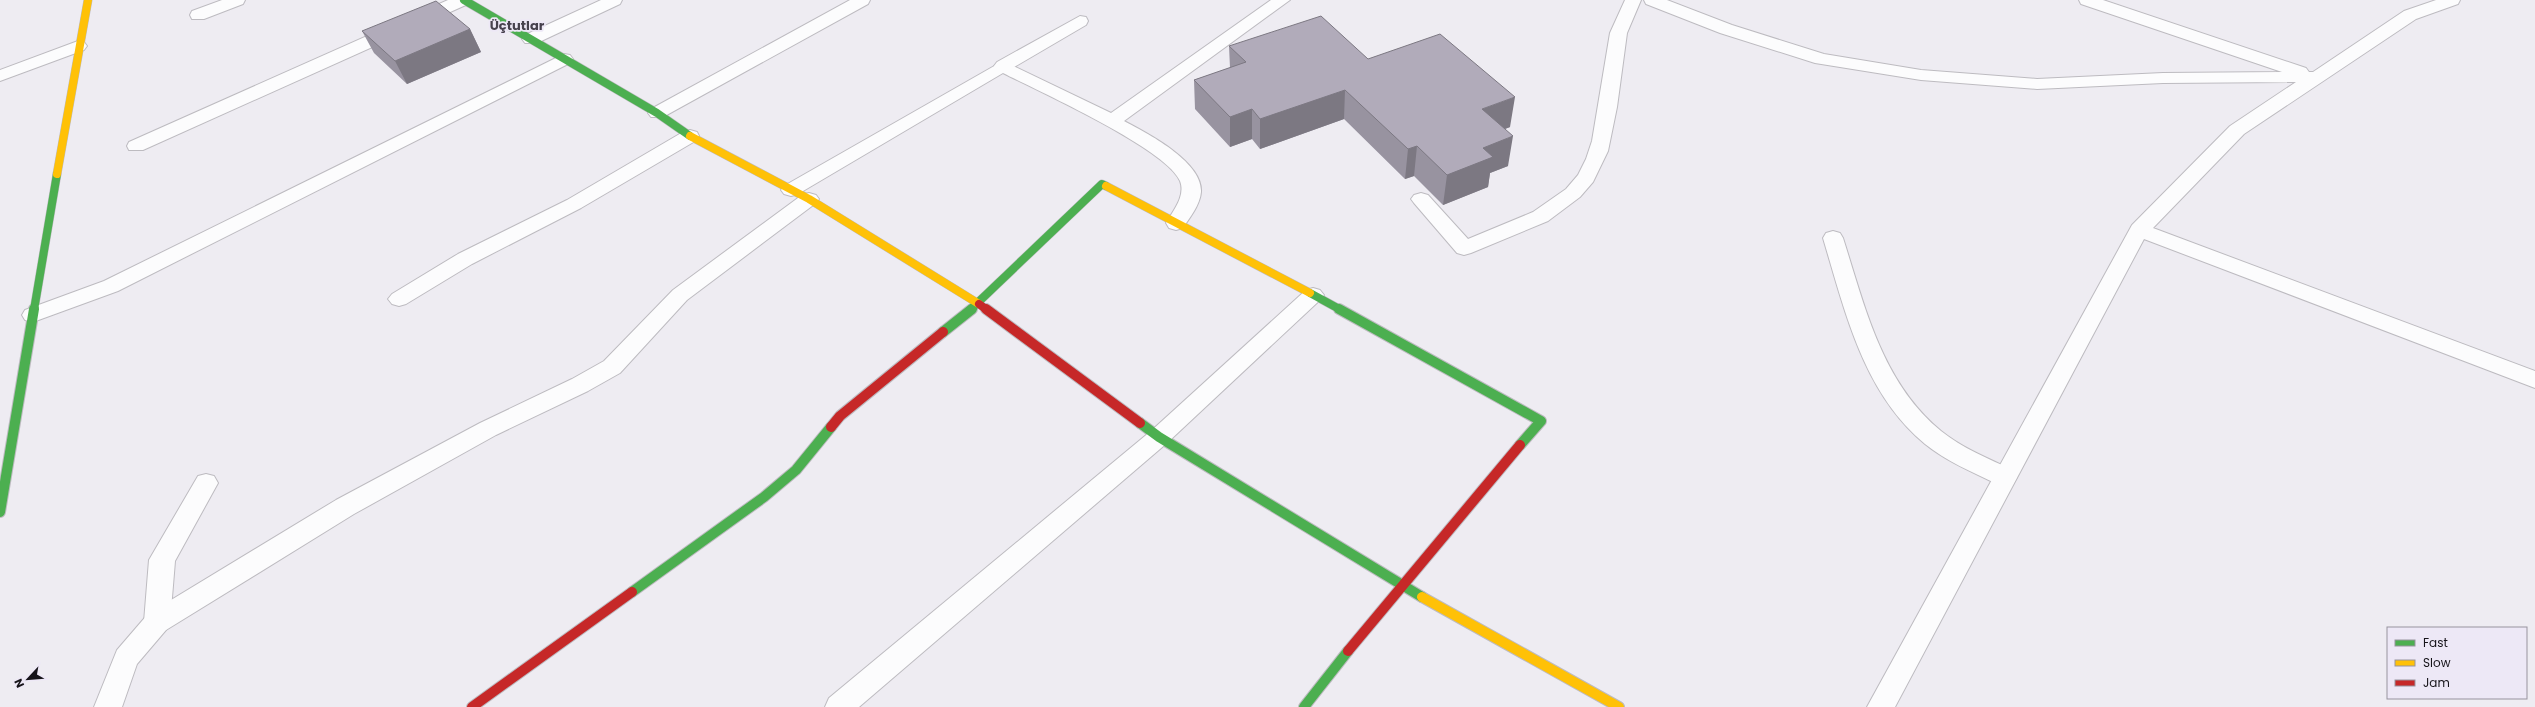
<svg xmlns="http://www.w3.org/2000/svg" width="2535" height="707" font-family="Poppins,sans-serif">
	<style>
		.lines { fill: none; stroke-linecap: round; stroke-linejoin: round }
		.lane-casing { stroke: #bdbbc0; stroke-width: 2 }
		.street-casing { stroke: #bdbbc0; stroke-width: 2 }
		.fast-far1-casing { stroke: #bdbbc0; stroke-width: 9 }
		.fast-casing { stroke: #bdbbc0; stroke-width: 12 }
		.slow-far1-casing { stroke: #bdbbc0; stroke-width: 9 }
		.slow-casing { stroke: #bdbbc0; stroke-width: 12 }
		.jam-far1-casing { stroke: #bdbbc0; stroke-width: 9 }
		.jam-casing { stroke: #bdbbc0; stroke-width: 12 }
		.lane { fill: #fcfcfd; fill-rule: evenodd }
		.street { fill: #fcfcfd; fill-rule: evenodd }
		.fast-far1 { stroke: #4caf50; stroke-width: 8 }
		.fast { stroke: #4caf50; stroke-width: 10 }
		.slow-far1 { stroke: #ffc107; stroke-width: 8 }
		.slow { stroke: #ffc107; stroke-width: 10 }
		.jam-far1 { stroke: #c62828; stroke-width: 8 }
		.jam { stroke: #c62828; stroke-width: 10 }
		.wall { fill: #9893a0 }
		.shaded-wall { fill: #7c7882 }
		.building { fill: #b1abba; stroke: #7c7882 }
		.labels { text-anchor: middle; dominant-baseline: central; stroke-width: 3.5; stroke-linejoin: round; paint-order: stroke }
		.far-district-label { font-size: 13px; font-weight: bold; fill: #46414d; stroke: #ede8f6 }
	</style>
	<rect width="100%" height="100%" fill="#eeecf2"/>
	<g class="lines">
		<!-- lane casing -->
		<g class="lane-casing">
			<path id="lane" d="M 1625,0 L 1641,0 L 1627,33 L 1617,107 L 1608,151 L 1593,182 L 1580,197 L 1548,221 L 1471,253 L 1464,255 L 1457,253 L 1414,203 L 1411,199 L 1414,195 L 1421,193 L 1428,195 L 1468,239 L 1533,212 L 1566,189 L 1578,175 L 1586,159 L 1592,141 L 1610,33 Z
				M 1080,16 L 1086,17 L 1088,21 L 1086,25 L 1009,70 L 997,70 L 994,66 L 997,62 Z
				M 1833,231 L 1840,233 L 1843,238 C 1865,307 1882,383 1941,431 C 1962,448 1989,459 2013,470 L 2017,477 L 2013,484 L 2005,486 L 1997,484 C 1972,472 1946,461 1925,444 C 1863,393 1845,311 1823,238 L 1826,233 Z
				M 206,474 L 214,476 L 218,483 L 175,561 L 170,622 L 166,630 L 157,633 L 148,630 L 144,622 L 149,560 L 198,476 Z"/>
		</g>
		<!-- street casing -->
		<g class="street-casing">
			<path id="street" d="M 222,0 L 245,0 L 243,4 L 204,19 L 192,19 L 190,15 L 192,11 Z
				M 448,0 L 470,0 L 468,4 L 143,150 L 129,150 L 127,146 L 129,142 Z
				M 601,0 L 622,0 L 620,4 L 537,43 L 525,43 L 522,39 L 525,35 Z
				M 850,0 L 870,0 L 868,4 L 663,117 L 651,117 L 648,113 L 651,109 Z
				M 1271,0 L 1290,0 L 1124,121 C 1147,133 1203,162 1201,192 C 1200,205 1190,217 1183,228 L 1176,230 L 1169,228 L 1166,223 C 1173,211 1186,196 1180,181 C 1167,149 1038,91 1003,73 L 798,194 L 791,196 L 784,194 L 781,190 L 784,186 L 1003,61 L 1111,113 Z
				M 1644,0 L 1667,0 L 1732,25 L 1824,54 L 1921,70 L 2037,79 L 2163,73 L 2282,72 L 2081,4 L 2079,0 L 2103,0 L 2306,68 L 2309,72 L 2313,72 L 2404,11 L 2436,0 L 2460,0 L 2458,4 L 2416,19 L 2244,134 L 2153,228 L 2535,371 L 2535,388 L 2144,239 L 1895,707 L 1867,707 L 2132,225 L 2230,126 L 2296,82 L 2163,83 L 2037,89 L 1921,80 L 1815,63 L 1720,33 L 1646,4 Z
				M 78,41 L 84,42 L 87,46 L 84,50 L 0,81 L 0,70 Z
				M 564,54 L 570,55 L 573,59 L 570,63 L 118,291 L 33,322 L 25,320 L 22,315 L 25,310 L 104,281 Z
				M 690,130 L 697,132 L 699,136 L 697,140 L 581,208 L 472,264 L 406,304 L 399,306 L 392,304 L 388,299 L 392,294 L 458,254 L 567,200 L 683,132 Z
				M 809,193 L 816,195 L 819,199 L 816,203 L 687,300 L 620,373 L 588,391 L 496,435 L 354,514 L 166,630 L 137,664 L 122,707 L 94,707 L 117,650 L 148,614 L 336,500 L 480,423 L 572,379 L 604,361 L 673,290 L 802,195 Z
				M 1313,288 L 1320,290 L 1324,295 L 1320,300 L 1167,443 L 859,707 L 825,707 L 829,698 L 1151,431 L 1306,290 Z"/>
		</g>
		<!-- fast-far1 casing -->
		<g class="fast-far1-casing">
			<path id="fast-far1" d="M 464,0 L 657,113 L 690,136
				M 1310,293 L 1341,310
				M 34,310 L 57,174
				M 970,310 L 1102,184 L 1106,186"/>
		</g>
		<!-- fast casing -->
		<g class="fast-casing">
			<path id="fast" d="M 1339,309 L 1541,421 L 1520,445
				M 943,332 L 972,309
				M 1140,423 L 1159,437 L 1422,597
				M 0,512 L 34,309
				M 632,592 L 764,497 L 796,470 L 831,427
				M 1304,707 L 1348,651"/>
		</g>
		<!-- slow-far1 casing -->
		<g class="slow-far1-casing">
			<path id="slow-far1" d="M 690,136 L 809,199 L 979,304
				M 57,174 L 88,0
				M 1106,186 L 1310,293"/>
		</g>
		<!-- slow casing -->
		<g class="slow-casing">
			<path id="slow" d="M 1422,597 L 1619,707"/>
		</g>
		<!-- jam-far1 casing -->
		<g class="jam-far1-casing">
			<path id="jam-far1" d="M 979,304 L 987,310"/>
		</g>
		<!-- jam casing -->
		<g class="jam-casing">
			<path id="jam" d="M 986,309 L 1140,423
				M 831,427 L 840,416 L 943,332
				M 1348,651 L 1520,445
				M 472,707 L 632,592"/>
		</g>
		<!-- lane -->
		<use href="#lane" class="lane"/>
		<!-- street -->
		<use href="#street" class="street"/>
		<!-- fast-far1 -->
		<use href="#fast-far1" class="fast-far1"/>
		<!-- fast -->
		<use href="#fast" class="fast"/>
		<!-- slow-far1 -->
		<use href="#slow-far1" class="slow-far1"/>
		<!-- slow -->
		<use href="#slow" class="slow"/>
		<!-- jam-far1 -->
		<use href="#jam-far1" class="jam-far1"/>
		<!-- jam -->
		<use href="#jam" class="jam"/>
	</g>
	<!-- wall -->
	<path class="wall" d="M 470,29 L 481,52 L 407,84 L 374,53 L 362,31 Z
		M 1229,46 L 1368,59 L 1510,127 L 1505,129 L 1508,166 L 1490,173 L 1488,187 L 1443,205 L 1414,176 L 1405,179 L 1344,119 L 1260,149 L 1252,139 L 1230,147 L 1195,109 L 1194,80 L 1230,68 Z"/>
	<!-- shaded-wall -->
	<path class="shaded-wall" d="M 470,29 L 481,52 L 407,84 L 395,61 Z
		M 1345,90 L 1344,119 L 1260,149 L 1260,119 Z
		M 1515,97 L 1510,127 L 1478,139 L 1482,109 Z
		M 1252,109 L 1252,139 L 1230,147 L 1230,117 Z
		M 1513,136 L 1508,166 L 1490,173 L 1488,187 L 1443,205 L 1447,175 L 1483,148 Z
		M 1417,146 L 1414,176 L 1405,179 L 1408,149 Z"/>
	<!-- building -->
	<path class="building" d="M 436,1 L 470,29 L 395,61 L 362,31 Z
		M 1321,16 L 1368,59 L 1440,34 L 1515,97 L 1482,109 L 1513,136 L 1483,148 L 1493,157 L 1447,175 L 1417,146 L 1408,149 L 1345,90 L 1260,119 L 1252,109 L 1230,117 L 1194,80 L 1246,62 L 1229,46 Z"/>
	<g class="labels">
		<!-- far-district labels -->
		<g class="far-district-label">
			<text x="517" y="25">Üçtutlar</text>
		</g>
	</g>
	<!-- legend -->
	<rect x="2387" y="627" width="140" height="72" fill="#ede8f6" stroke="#97939e"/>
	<rect x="2395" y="640" width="20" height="6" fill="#4caf50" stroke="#97939e"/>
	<text x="2423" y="647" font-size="12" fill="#161419">Fast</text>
	<rect x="2395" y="660" width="20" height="6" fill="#ffc107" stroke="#97939e"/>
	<text x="2423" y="667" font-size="12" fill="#161419">Slow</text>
	<rect x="2395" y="680" width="20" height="6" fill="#c62828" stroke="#97939e"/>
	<text x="2423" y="687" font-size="12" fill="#161419">Jam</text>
	<!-- north arrow -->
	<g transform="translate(28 679) rotate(244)" stroke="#ede8f6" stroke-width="3" paint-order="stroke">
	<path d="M0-3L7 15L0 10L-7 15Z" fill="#161419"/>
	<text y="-6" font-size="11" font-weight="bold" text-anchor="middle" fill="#161419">N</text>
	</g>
</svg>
